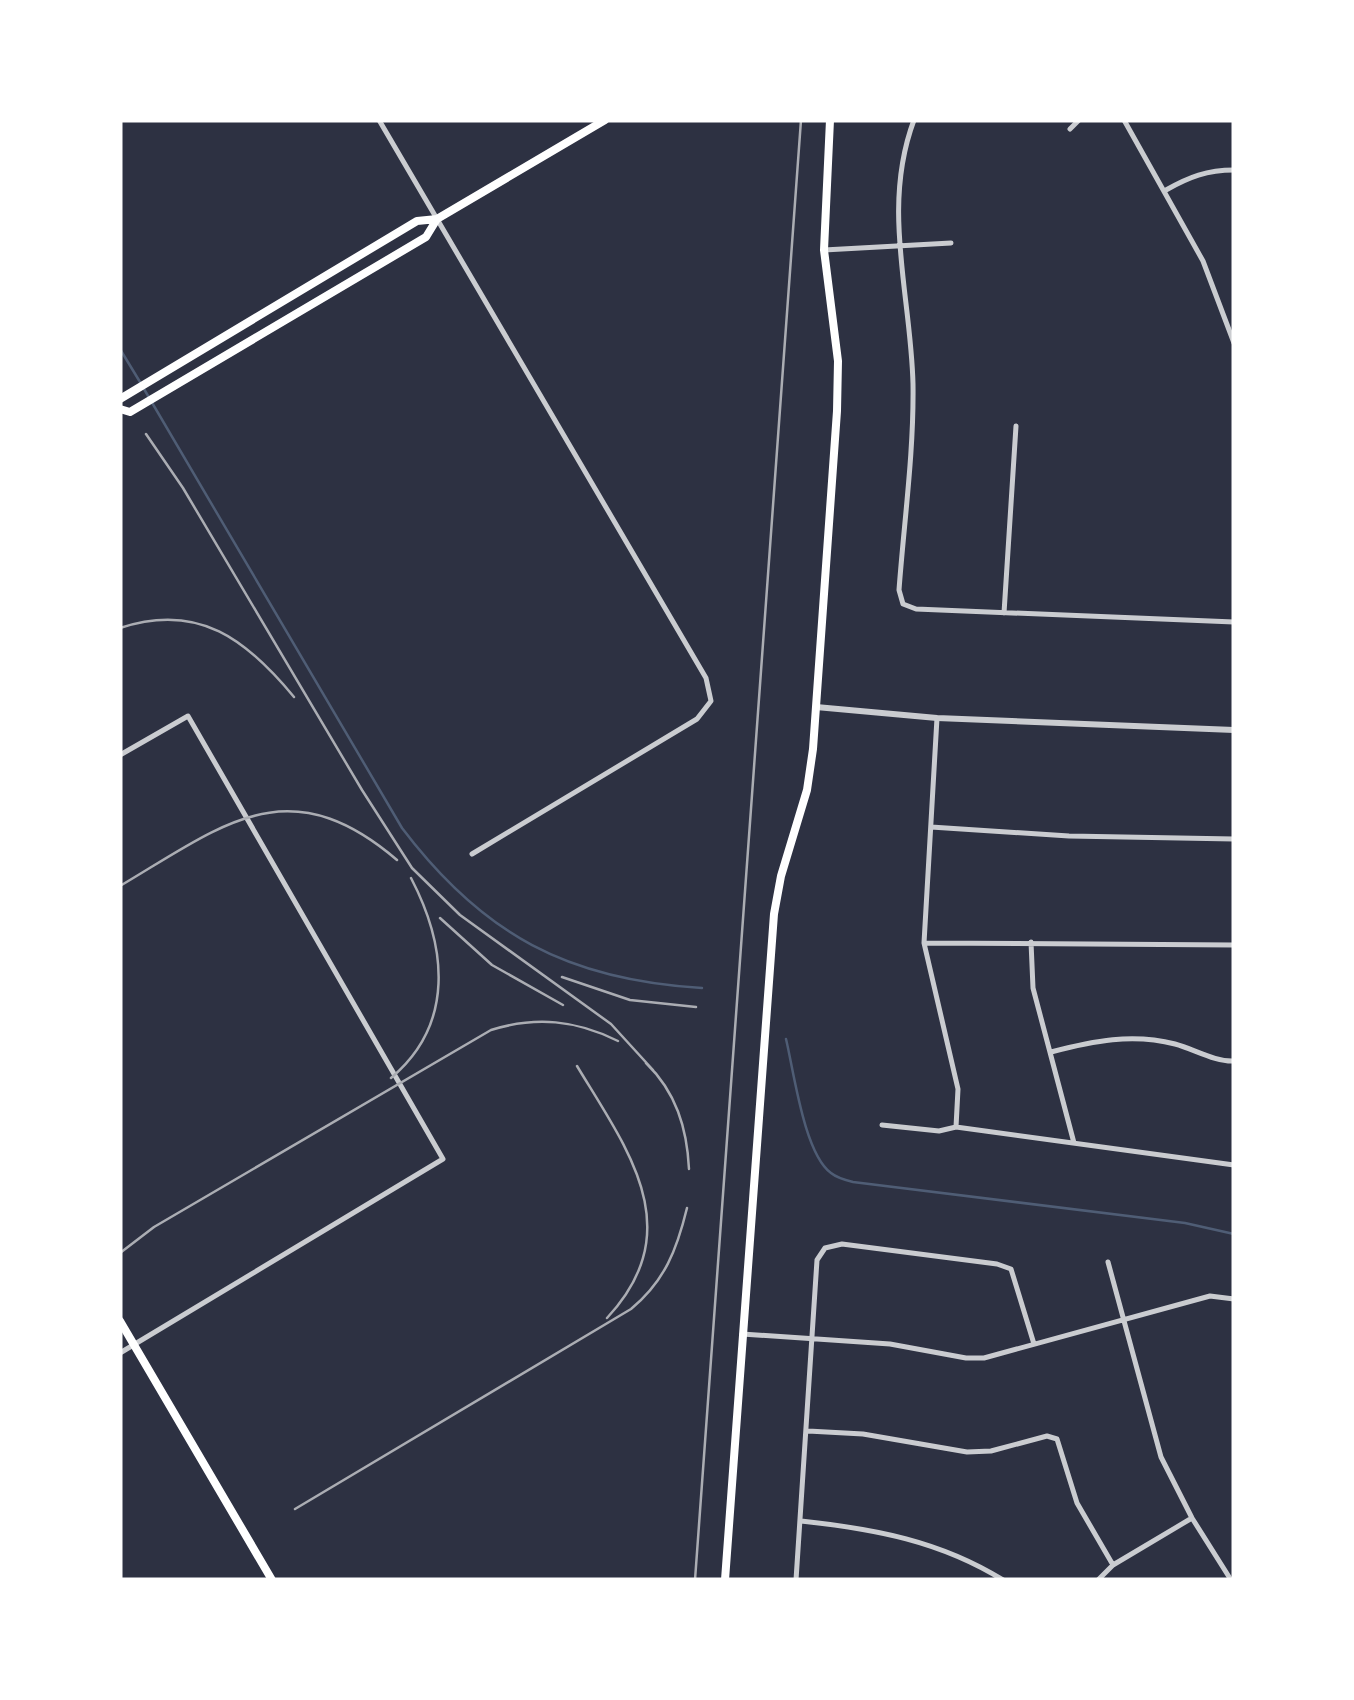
<svg xmlns="http://www.w3.org/2000/svg" width="1354" height="1700" font-family="'Titillium Web',sans-serif">
	<style>
		.lines { fill: none; stroke-linecap: round; stroke-linejoin: round }
		.stream { stroke: #4f5d75; stroke-width: 2.5 }
		.minor { stroke: #caccd0; stroke-width: 5 }
		.tertiary { stroke: #caccd0; stroke-width: 6 }
		.secondary { stroke: #fff; stroke-width: 8 }
		.rail { stroke: #abadb3; stroke-width: 2.5 }
	</style>
	<rect width="100%" height="100%" fill="#2d3142"/>
	<g class="lines">
		<!-- stream -->
		<path class="stream" d="M 120,349 L 140,382
			M 144,389 L 402,828 C 483,935 568,980 702,988
			M 786,1039 C 794,1072 804,1153 831,1173 C 837,1178 845,1180 853,1182 L 1185,1223 L 1234,1234"/>
		<!-- minor -->
		<path class="minor" d="M 379,120 L 706,678 L 711,701 L 697,719 L 472,854
			M 914,120 C 881,208 911,295 913,384 C 914,452 904,522 899,590 L 903,604 L 916,609 L 1234,622
			M 1124,120 L 1203,261 L 1234,343
			M 1070,129 L 1079,120
			M 1166,190 C 1189,177 1207,170 1234,170
			M 824,250 L 951,243
			M 1004,613 L 1016,426
			M 937,718 L 924,943 L 958,1089 L 956,1127
			M 120,755 L 188,716 L 443,1159 L 120,1353
			M 931,827 L 1069,836 L 1234,839
			M 1031,942 L 1033,988 L 1074,1143
			M 924,943 L 1234,945
			M 1051,1052 C 1093,1041 1132,1033 1175,1044 C 1194,1049 1215,1062 1234,1061
			M 882,1125 L 939,1131 L 956,1127 L 1234,1165
			M 1108,1262 L 1161,1457 L 1192,1518 L 1231,1580
			M 742,1334 L 890,1344 L 966,1358 L 984,1358 L 1210,1296 L 1234,1299
			M 808,1431 L 863,1434 L 967,1452 L 991,1451 L 1047,1436 L 1057,1439 L 1077,1503 L 1113,1565
			M 801,1521 C 875,1529 940,1541 1003,1580
			M 796,1580 L 817,1260 L 825,1248 L 842,1244 L 997,1264 L 1011,1269 L 1034,1344
			M 1098,1580 L 1113,1565 L 1192,1518"/>
		<!-- tertiary -->
		<path class="tertiary" d="M 816,707 L 937,718 L 1234,730"/>
		<!-- secondary -->
		<path class="secondary" d="M 120,399 L 417,221 L 437,219 L 605,120
			M 120,409 L 130,412 L 426,237 L 437,219
			M 120,1321 L 272,1580
			M 725,1580 L 774,914 L 781,876 L 807,790 L 813,749 L 837,411 L 838,361 L 824,250 L 830,120"/>
		<!-- rail -->
		<path class="rail" d="M 146,434 L 183,488 L 362,790 L 412,868 L 460,915 L 611,1024 L 653,1070
			M 120,628 C 199,602 247,640 294,697
			M 120,886 C 223,825 288,767 397,860
			M 440,918 L 492,965 L 563,1005
			M 562,977 L 630,1000 L 696,1007
			M 646,1063 C 676,1092 687,1128 689,1169
			M 577,1066 C 627,1149 690,1229 607,1318
			M 391,1078 C 455,1024 447,947 411,878
			M 120,1253 L 154,1227 L 491,1030 C 536,1016 576,1020 618,1041
			M 295,1509 L 631,1309 C 665,1281 677,1249 687,1208
			M 695,1580 L 801,120"/>
	</g>
	<!-- border -->
	<rect width="1354" height="1700" fill="none" stroke="#ffffff" stroke-width="245"/>
</svg>
